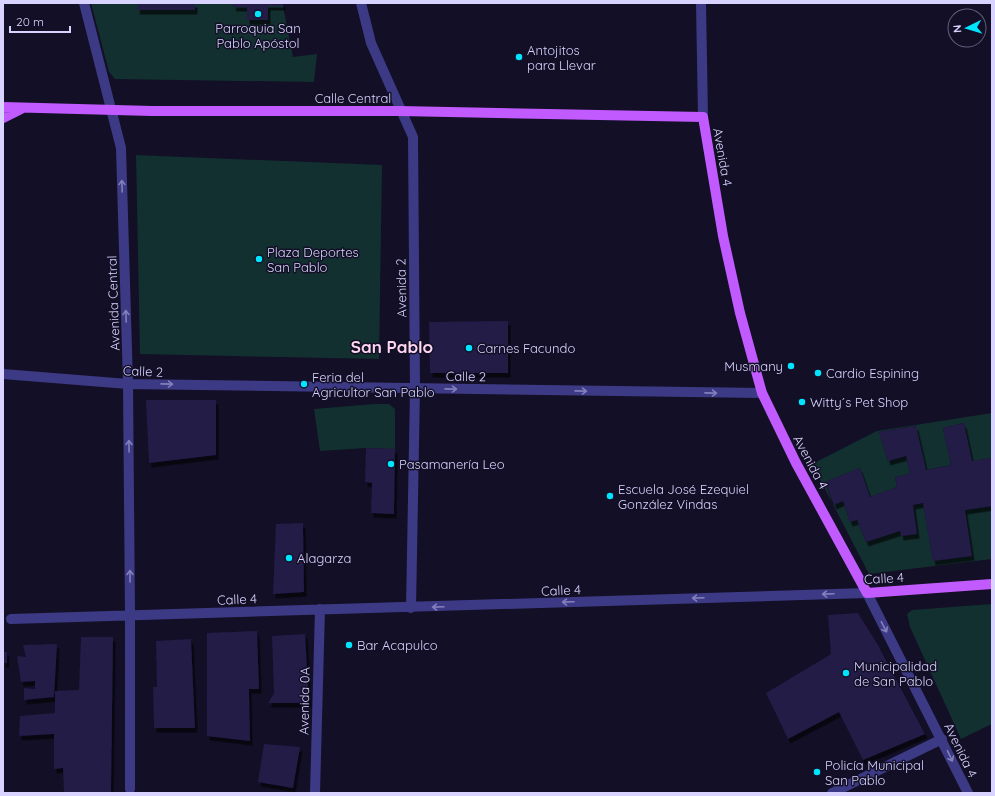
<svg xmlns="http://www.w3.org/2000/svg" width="995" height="796" font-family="Quicksand,sans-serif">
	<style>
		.green { fill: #12302f }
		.building { fill: #241b47; filter: url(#shadow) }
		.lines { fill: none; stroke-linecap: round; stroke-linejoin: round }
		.minor { stroke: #3d3a85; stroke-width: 10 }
		.major { stroke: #c25bff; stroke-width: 10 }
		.oneway { stroke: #837fbc }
		.poi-dot { fill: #00e5ff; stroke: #130f26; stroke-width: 1.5 }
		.labels { text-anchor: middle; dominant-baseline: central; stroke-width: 3; stroke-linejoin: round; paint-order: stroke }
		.poi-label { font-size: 13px; fill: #d9d4ff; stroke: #130f26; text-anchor: start }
		.street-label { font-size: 13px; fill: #d9d4ff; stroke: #130f26 }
		.district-label { font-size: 17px; font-weight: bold; fill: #ffd6f0; stroke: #130f26 }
	</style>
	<defs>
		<filter id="shadow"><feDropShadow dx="2.5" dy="4.5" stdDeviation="0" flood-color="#0009"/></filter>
	</defs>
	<rect width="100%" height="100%" fill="#130f26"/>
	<!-- green -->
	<path class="green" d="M 91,3 L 138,3 L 138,10 L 195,10 L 195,3 L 233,3 L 234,7 L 247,7 L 247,20 L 268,20 L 268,6 L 283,6 L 293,57 L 317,54 L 314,82 L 115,79 L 109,72 Z
		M 136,155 L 382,165 L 379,359 L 140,354 Z
		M 374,404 L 389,404 L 395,409 L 395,449 L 366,448 L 320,451 L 314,409 Z
		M 992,413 L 992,458 L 972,461 L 964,423 L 943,428 L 951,465 L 926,470 L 915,426 L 879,432 L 888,461 L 906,456 L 910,474 L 895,477 L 897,487 L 870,497 L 860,468 L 825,482 L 833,505 L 843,501 L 850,522 L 857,520 L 866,542 L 900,531 L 901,536 L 917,534 L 913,505 L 923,503 L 933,561 L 972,556 L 965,510 L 992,506 L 992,559 L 869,574 L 812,464 L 877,431 Z
		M 992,604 L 992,724 L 961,739 L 910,627 L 907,614 L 912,610 Z"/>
	<!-- building -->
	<path class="building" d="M 138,3 L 195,3 L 195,10 L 137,10 Z
		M 233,3 L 283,3 L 283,6 L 268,6 L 268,20 L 247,20 L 247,7 L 234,7 Z
		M 508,321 L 508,373 L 430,373 L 429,322 Z
		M 146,400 L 216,400 L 216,455 L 149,463 Z
		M 964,423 L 972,461 L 992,458 L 992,506 L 965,510 L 972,556 L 933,561 L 923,503 L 913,505 L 917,534 L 901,536 L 900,531 L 866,542 L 857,520 L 850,522 L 843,501 L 834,505 L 825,482 L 860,468 L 870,497 L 897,487 L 895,477 L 910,474 L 906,456 L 888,461 L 879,432 L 916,426 L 926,470 L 951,465 L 943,428 Z
		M 366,448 L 395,449 L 394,514 L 371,513 L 372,483 L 365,482 Z
		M 303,523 L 304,592 L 273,594 L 276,524 Z
		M 858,613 L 878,645 L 925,734 L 863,760 L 839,712 L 788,739 L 766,693 L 831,654 L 828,615 Z
		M 257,631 L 259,689 L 249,689 L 250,741 L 207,736 L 207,633 Z
		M 305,634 L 309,703 L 268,703 L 274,693 L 272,636 Z
		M 81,637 L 113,637 L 111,793 L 64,793 L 63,768 L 54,769 L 54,734 L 19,736 L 20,716 L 55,713 L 55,691 L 79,690 Z
		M 191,639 L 195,728 L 154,728 L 153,687 L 157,687 L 156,641 Z
		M 57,644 L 54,697 L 24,700 L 24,688 L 35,689 L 35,681 L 21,682 L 17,656 L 26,657 L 23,645 Z
		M 3,652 L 7,652 L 7,663 L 3,663 Z
		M 264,744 L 300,747 L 293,788 L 258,782 Z"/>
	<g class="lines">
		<!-- minor -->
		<path class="minor" d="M 84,3 L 121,148 L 128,384 L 130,615 L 130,789
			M 361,3 L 371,43 L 413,137 L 415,389 L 411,608
			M 701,3 L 703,117
			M 3,374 L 128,384 L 762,393
			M 11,619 L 867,593 L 968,793
			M 315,793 L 320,609
			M 832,793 L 942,739"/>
		<!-- major -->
		<path class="major" d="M 3,107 L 152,111 L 400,111 L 703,117 L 723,236 L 740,313 L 762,393 L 796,463 L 867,593 L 992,584
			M 3,118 L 21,109"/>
	</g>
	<!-- one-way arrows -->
	<defs><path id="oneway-shaft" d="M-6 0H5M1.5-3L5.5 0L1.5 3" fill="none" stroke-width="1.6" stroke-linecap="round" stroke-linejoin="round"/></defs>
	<g class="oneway">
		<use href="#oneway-shaft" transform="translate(122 186) rotate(-92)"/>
		<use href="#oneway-shaft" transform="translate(126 316) rotate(-92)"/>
		<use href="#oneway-shaft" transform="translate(167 384) rotate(1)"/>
		<use href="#oneway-shaft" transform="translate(451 389) rotate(1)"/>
		<use href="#oneway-shaft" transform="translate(581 391) rotate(1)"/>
		<use href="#oneway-shaft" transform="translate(711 393) rotate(1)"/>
		<use href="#oneway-shaft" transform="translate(129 446) rotate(-90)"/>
		<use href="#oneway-shaft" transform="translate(130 576) rotate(-90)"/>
		<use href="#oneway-shaft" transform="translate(828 594) rotate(178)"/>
		<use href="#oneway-shaft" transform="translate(698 598) rotate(178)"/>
		<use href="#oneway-shaft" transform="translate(568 602) rotate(178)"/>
		<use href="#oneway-shaft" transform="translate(438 607) rotate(178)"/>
		<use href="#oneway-shaft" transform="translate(884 627) rotate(63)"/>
		<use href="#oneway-shaft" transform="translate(950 756) rotate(64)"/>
	</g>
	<!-- markers -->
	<g class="poi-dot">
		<circle cx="258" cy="14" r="4"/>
		<circle cx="519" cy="57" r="4"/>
		<circle cx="259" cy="259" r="4"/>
		<circle cx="469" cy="348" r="4"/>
		<circle cx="791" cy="366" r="4"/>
		<circle cx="818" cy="373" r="4"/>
		<circle cx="304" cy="384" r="4"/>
		<circle cx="802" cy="402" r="4"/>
		<circle cx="391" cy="464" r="4"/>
		<circle cx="610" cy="496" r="4"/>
		<circle cx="289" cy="558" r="4"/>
		<circle cx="349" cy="645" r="4"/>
		<circle cx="846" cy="673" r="4"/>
		<circle cx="817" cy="772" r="4"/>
	</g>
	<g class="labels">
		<!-- poi labels -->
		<g class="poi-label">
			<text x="258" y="28" text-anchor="middle">Parroquia San<tspan x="258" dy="15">Pablo Apóstol</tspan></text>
			<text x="527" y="50">Antojitos<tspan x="527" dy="15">para Llevar</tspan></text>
			<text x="267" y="252">Plaza Deportes<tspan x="267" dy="15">San Pablo</tspan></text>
			<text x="477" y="348">Carnes Facundo</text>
			<text x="783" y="366" text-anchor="end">Musmany</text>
			<text x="826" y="373">Cardio Espining</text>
			<text x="312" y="377">Feria del<tspan x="312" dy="15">Agricultor San Pablo</tspan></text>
			<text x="810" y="402">Witty´s Pet Shop</text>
			<text x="399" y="464">Pasamanería Leo</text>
			<text x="618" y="489">Escuela José Ezequiel<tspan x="618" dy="15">González Vindas</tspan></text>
			<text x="297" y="558">Alagarza</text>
			<text x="357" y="645">Bar Acapulco</text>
			<text x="854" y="666">Municipalidad<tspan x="854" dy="15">de San Pablo</tspan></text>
			<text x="825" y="765">Policía Municipal<tspan x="825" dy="15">San Pablo</tspan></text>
		</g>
		<!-- street labels -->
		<g class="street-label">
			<text x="353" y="98">Calle Central</text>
			<text transform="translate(723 157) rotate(80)">Avenida 4</text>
			<text transform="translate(401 288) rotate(-91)">Avenida 2</text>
			<text transform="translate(113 303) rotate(-92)">Avenida Central</text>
			<text transform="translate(143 371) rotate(2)">Calle 2</text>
			<text transform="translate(466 376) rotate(1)">Calle 2</text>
			<text transform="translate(811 462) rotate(62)">Avenida 4</text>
			<text transform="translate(884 578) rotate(-3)">Calle 4</text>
			<text transform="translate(561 590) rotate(-2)">Calle 4</text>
			<text transform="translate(237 599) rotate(-2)">Calle 4</text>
			<text transform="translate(304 701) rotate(-89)">Avenida 0A</text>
			<text transform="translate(961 750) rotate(64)">Avenida 4</text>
		</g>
		<!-- district labels -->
		<g class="district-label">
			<text x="392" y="346">San Pablo</text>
		</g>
	</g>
	<!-- border -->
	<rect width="995" height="796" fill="none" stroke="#d9d4ff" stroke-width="8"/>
	<!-- north arrow -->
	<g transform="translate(967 28) rotate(265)"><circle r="19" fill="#130f26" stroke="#625e7d"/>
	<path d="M0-3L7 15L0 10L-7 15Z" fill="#00e5ff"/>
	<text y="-6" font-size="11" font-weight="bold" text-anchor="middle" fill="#d9d4ff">N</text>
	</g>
	<!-- scale -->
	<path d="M10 26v6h60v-6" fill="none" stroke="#d9d4ff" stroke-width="2"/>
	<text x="16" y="26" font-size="12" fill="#d9d4ff" stroke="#130f26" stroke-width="3" paint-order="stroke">20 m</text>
</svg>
